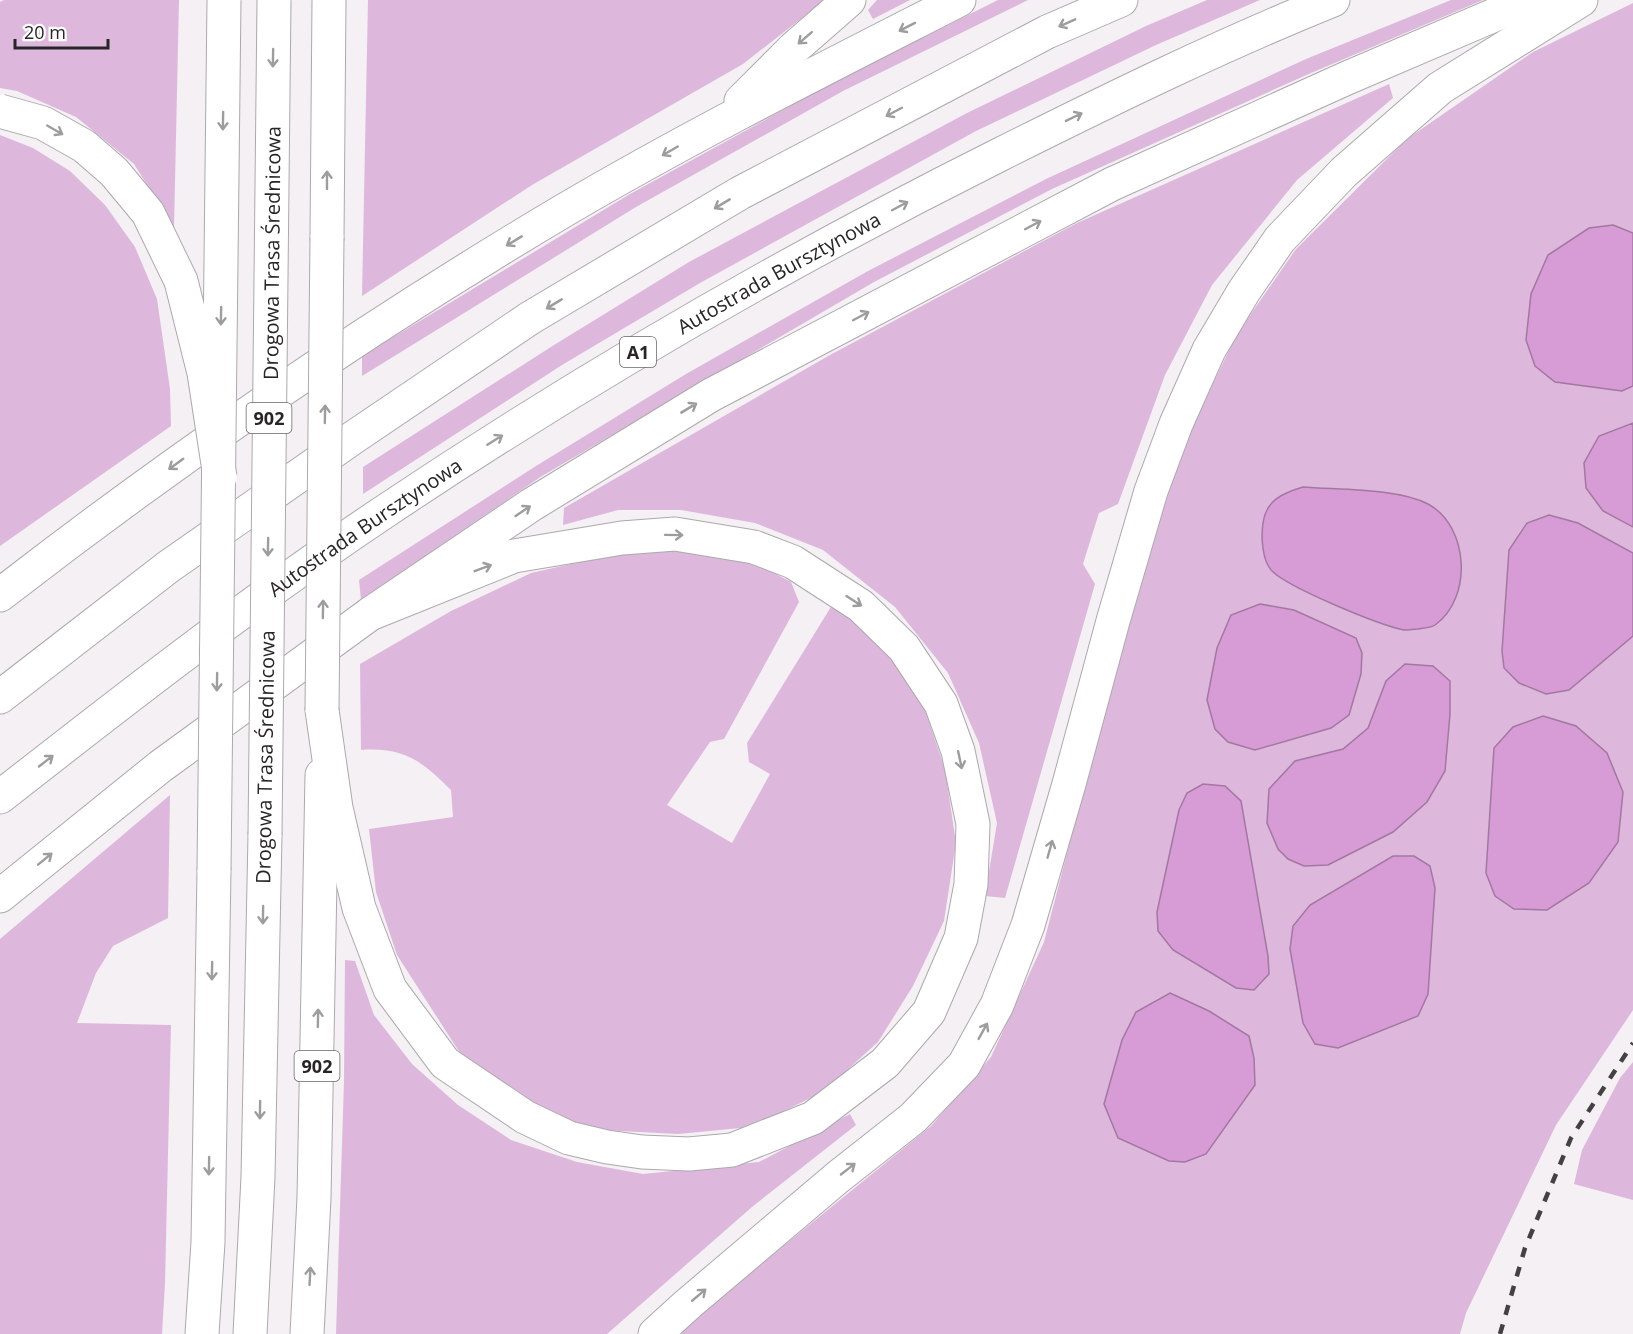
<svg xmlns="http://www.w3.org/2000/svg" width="1633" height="1334" font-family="'Open Sans',sans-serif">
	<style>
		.green { fill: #ddb8dc }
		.water { fill: #d79cd6; stroke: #a278a1; stroke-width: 1.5 }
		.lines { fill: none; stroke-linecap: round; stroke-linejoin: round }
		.primary-casing { stroke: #aca9ac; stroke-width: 35 }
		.motorway-casing { stroke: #aca9ac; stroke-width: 35 }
		.primary { stroke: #fff; stroke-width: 33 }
		.motorway { stroke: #fff; stroke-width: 33 }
		.rail { stroke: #434142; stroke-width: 4.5; stroke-dasharray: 10 10; stroke-linecap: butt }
		.primary-bridge-casing { stroke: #aca9ac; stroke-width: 35; stroke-linecap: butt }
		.motorway-bridge-casing { stroke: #aca9ac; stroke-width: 35; stroke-linecap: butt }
		.primary-bridge { stroke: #fff; stroke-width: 33 }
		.motorway-bridge { stroke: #fff; stroke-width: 33 }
		.oneway { stroke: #9e9d9d }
		.labels { text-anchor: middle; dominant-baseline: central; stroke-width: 4.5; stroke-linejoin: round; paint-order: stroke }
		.shield { fill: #fff; stroke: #686667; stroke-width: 1.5 }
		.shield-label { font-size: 18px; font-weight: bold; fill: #272526 }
		.street-label { font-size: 20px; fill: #272526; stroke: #fff }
	</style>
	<rect width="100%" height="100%" fill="#f4f0f4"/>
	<!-- green -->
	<path class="green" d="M 4,0 L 179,0 L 174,228 L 134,164 L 76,117 L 17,91 L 0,88 L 0,2 Z
		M 368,0 L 825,0 L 743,64 L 532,185 L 362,296 Z
		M 877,0 L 910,0 L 873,19 L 868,10 Z
		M 998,0 L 1028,0 L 843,91 L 636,207 L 362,376 L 362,356 L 630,194 L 834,82 Z
		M 1207,0 L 1260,0 L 1156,45 L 976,131 L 700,283 L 562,365 L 363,494 L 363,467 L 554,345 L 689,262 L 967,113 L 1146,26 Z
		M 1451,0 L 1483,0 L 1311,73 L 1052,189 L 874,282 L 542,476 L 361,600 L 359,580 L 536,466 L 686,374 L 868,271 L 1046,179 L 1306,59 Z
		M 1633,3 L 1633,1010 L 1556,1125 L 1466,1313 L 1460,1334 L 675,1334 L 931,1126 L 991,1057 L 1044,942 L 1135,591 L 1189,433 L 1237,334 L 1296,249 L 1407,139 L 1533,52 Z
		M 1389,84 L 1393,98 L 1297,180 L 1212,285 L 1165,375 L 1118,504 L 1099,513 L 1083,564 L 1095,584 L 1005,898 L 985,896 L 997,823 L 979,743 L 948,673 L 895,607 L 823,550 L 755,523 L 681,510 L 618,510 L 563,525 L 564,508 L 830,355 L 1077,223 Z
		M 0,135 L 33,148 L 70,171 L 105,205 L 135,247 L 157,299 L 170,389 L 171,426 L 0,546 Z
		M 668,549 L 715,552 L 765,568 L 791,582 L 799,602 L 724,739 L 710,742 L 667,805 L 732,843 L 770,774 L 749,762 L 747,743 L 834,602 L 873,634 L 918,690 L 945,769 L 956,843 L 944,921 L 913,986 L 878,1042 L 823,1092 L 751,1127 L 678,1134 L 580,1129 L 517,1096 L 460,1053 L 397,955 L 376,892 L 369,829 L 453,817 L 451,790 C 422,761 404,747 361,750 L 360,664 L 451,611 L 531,573 L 598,558 Z
		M 170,795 L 168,918 L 113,946 L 96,973 L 77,1023 L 171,1025 L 165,1283 L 162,1334 L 0,1334 L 0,939 Z
		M 345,960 L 355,961 L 374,1015 L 412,1064 L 458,1105 L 511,1140 L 577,1162 L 643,1174 L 759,1162 L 850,1114 L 856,1125 L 752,1207 L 607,1334 L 336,1334 L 344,1081 Z
		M 1633,1062 L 1633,1200 L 1574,1184 L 1582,1150 L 1620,1078 Z"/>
	<!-- water -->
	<path class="water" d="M 1613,225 L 1633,233 L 1633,386 L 1622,391 L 1555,382 L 1535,366 L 1526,340 L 1531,294 L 1548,255 L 1589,228 Z
		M 1633,423 L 1633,527 L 1603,511 L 1586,488 L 1584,463 L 1599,436 Z
		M 1303,487 C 1339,490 1397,488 1428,504 C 1469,526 1473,598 1435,625 C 1431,628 1423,628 1418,629 C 1414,629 1409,630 1404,630 C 1379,625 1289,588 1272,571 C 1262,561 1261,537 1263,523 C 1266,500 1283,493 1303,487 Z
		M 1549,515 L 1578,523 L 1633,553 L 1633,636 L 1569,690 L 1546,694 L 1519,683 L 1504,668 L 1502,651 L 1509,550 L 1527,523 Z
		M 1260,604 L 1294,610 L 1356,638 L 1362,653 L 1361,674 L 1349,715 L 1331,728 L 1255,750 L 1228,742 L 1215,729 L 1207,700 L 1217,648 L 1231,615 Z
		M 1405,664 L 1433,666 L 1450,681 L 1450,714 L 1445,771 L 1427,802 L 1393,832 L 1328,865 L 1304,866 L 1288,859 L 1278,849 L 1267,823 L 1269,789 L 1295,761 L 1343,749 L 1368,728 L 1386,681 Z
		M 1543,716 L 1576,726 L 1607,753 L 1623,792 L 1618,842 L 1589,883 L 1547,910 L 1514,909 L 1495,896 L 1486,873 L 1494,748 L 1513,727 Z
		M 1203,784 L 1225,786 L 1241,801 L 1268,956 L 1269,974 L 1254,990 L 1236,988 L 1173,950 L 1158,931 L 1157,912 L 1179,810 L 1187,793 Z
		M 1393,856 L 1414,856 L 1430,866 L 1435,888 L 1428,994 L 1418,1016 L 1338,1048 L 1315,1044 L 1303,1023 L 1290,949 L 1293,926 L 1310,905 Z
		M 1170,993 L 1209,1011 L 1249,1036 L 1254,1058 L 1255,1085 L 1206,1154 L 1185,1162 L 1169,1161 L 1118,1138 L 1104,1104 L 1122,1040 L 1136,1012 Z"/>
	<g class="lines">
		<!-- primary casing -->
		<g class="primary-casing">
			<path id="primary" d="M 327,238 L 329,0
				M 202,1334 L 208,1242 L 214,870
				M 250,1334 L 258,1177 L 265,835
				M 307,1334 L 314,1198 L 322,775"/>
		</g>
		<!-- motorway casing -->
		<g class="motorway-casing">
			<g id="motorway">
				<path d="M 741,101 L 793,49 L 849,0"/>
				<path d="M 0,595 C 179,456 368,327 563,211 C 692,135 826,68 959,0"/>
				<path d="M 0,697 L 168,567 L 354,437 L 530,318 L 740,193 L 1047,32 L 1121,0"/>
				<path d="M 322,710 L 336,808 L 359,908 L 390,989 L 445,1063 L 525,1117 L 569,1138 L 607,1147 L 642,1152 L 689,1154 L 732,1150 L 813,1118 L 885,1063 L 929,1012 L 961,938 L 971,884 L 973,824 L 958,751 L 941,704 L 904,648 L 861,606 L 793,562 L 754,547 L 675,534 L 622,538 L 514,556 L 370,614"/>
				<path id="s1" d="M 0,797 C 125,699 251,601 384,512 C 581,380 787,261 999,155 C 1109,100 1219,46 1333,0"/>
				<path d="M 0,896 L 161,766 L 370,614 L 531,505 L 711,395 L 1112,184 L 1347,78 L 1499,13 L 1536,0"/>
				<path d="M 655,1334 L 688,1304 L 838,1177 L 913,1118 L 964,1065 L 997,1005 L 1028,925 L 1069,784 L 1113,621 L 1151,491 L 1176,424 L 1209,350 L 1244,291 L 1280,239 L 1344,172 L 1440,88 L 1581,0"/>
			</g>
		</g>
		<!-- primary -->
		<use href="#primary" class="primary"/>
		<!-- motorway -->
		<use href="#motorway" class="motorway"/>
		<!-- rail -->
		<path class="rail" d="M 1500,1334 L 1525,1248 L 1571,1138 L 1633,1043"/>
		<!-- primary-bridge casing -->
		<g class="primary-bridge-casing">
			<g id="primary-bridge">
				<path d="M 322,710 L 327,238"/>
				<path id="s2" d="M 265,835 L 274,0"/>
				<path d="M 214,870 L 224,0"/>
			</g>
		</g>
		<!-- motorway-bridge casing -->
		<g class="motorway-bridge-casing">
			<path id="motorway-bridge" d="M 0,111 L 43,123 L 84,146 L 114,172 L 148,213 L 181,281 L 204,373 L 220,477"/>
		</g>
		<!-- primary-bridge -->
		<use href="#primary-bridge" class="primary-bridge"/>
		<!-- motorway-bridge -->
		<use href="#motorway-bridge" class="motorway-bridge"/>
	</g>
	<!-- one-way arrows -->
	<defs><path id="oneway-shaft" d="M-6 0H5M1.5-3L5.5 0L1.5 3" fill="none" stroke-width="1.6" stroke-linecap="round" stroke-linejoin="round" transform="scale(1.5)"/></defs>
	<g class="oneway">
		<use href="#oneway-shaft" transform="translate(1067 23) rotate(156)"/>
		<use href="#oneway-shaft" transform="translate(907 27) rotate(153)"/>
		<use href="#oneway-shaft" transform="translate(805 38) rotate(139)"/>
		<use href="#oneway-shaft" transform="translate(273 58) rotate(91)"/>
		<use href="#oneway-shaft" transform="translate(894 112) rotate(152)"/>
		<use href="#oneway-shaft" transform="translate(1074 117) rotate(-26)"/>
		<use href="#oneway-shaft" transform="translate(223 121) rotate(91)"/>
		<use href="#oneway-shaft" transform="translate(55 130) rotate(30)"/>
		<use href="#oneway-shaft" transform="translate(670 151) rotate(150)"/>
		<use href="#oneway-shaft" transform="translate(327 180) rotate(-90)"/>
		<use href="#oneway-shaft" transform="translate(722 204) rotate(149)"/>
		<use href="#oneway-shaft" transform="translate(900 206) rotate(-28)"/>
		<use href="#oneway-shaft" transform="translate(1033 225) rotate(-28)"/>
		<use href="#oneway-shaft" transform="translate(514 241) rotate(149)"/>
		<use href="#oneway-shaft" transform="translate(554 304) rotate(149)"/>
		<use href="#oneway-shaft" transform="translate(221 316) rotate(91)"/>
		<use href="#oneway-shaft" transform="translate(861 316) rotate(-28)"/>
		<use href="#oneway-shaft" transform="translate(689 408) rotate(-31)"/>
		<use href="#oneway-shaft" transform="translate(325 414) rotate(-89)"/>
		<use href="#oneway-shaft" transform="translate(495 440) rotate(-32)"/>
		<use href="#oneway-shaft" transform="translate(176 464) rotate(144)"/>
		<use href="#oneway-shaft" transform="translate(523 511) rotate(-34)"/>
		<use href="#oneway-shaft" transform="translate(674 535) rotate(1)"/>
		<use href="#oneway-shaft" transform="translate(268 547) rotate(91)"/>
		<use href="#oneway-shaft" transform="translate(483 568) rotate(-21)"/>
		<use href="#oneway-shaft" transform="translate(854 601) rotate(33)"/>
		<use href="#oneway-shaft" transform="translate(323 609) rotate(-89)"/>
		<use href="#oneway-shaft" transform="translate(217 682) rotate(91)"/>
		<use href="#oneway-shaft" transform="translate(960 760) rotate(78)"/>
		<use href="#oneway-shaft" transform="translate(46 761) rotate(-38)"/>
		<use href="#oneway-shaft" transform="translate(1050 849) rotate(-74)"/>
		<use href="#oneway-shaft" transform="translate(45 859) rotate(-39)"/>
		<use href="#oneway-shaft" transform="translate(263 915) rotate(91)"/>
		<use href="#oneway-shaft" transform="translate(212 971) rotate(91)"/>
		<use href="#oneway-shaft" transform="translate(318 1018) rotate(-89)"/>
		<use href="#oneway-shaft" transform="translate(983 1031) rotate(-61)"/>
		<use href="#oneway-shaft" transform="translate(260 1110) rotate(91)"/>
		<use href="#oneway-shaft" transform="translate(209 1166) rotate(91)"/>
		<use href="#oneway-shaft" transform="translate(848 1169) rotate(-38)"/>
		<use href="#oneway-shaft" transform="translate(310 1276) rotate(-87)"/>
		<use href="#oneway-shaft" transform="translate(699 1295) rotate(-40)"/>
	</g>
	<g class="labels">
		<!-- shield labels -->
		<g class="shield">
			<rect x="620" y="337" width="36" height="30" rx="4.5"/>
			<rect x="246.5" y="403" width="45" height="30" rx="4.5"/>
			<rect x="294.5" y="1051" width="45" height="30" rx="4.5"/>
		</g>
		<g class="shield-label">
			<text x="638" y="352">A1</text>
			<text x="269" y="418">902</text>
			<text x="317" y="1066">902</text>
		</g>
		<!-- street labels -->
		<g class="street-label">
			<text stroke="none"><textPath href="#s2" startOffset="582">Drogowa Trasa Średnicowa</textPath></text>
			<text stroke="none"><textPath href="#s1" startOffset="940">Autostrada Bursztynowa</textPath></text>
			<text stroke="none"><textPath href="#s1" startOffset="454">Autostrada Bursztynowa</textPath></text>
			<text transform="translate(265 757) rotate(-89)">Drogowa Trasa Średnicowa</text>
		</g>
	</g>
	<!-- scale -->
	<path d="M15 39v9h93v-9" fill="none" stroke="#272526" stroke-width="3"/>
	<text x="24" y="39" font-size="18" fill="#272526" stroke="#ffffff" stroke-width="4.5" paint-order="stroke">20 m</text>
</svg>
